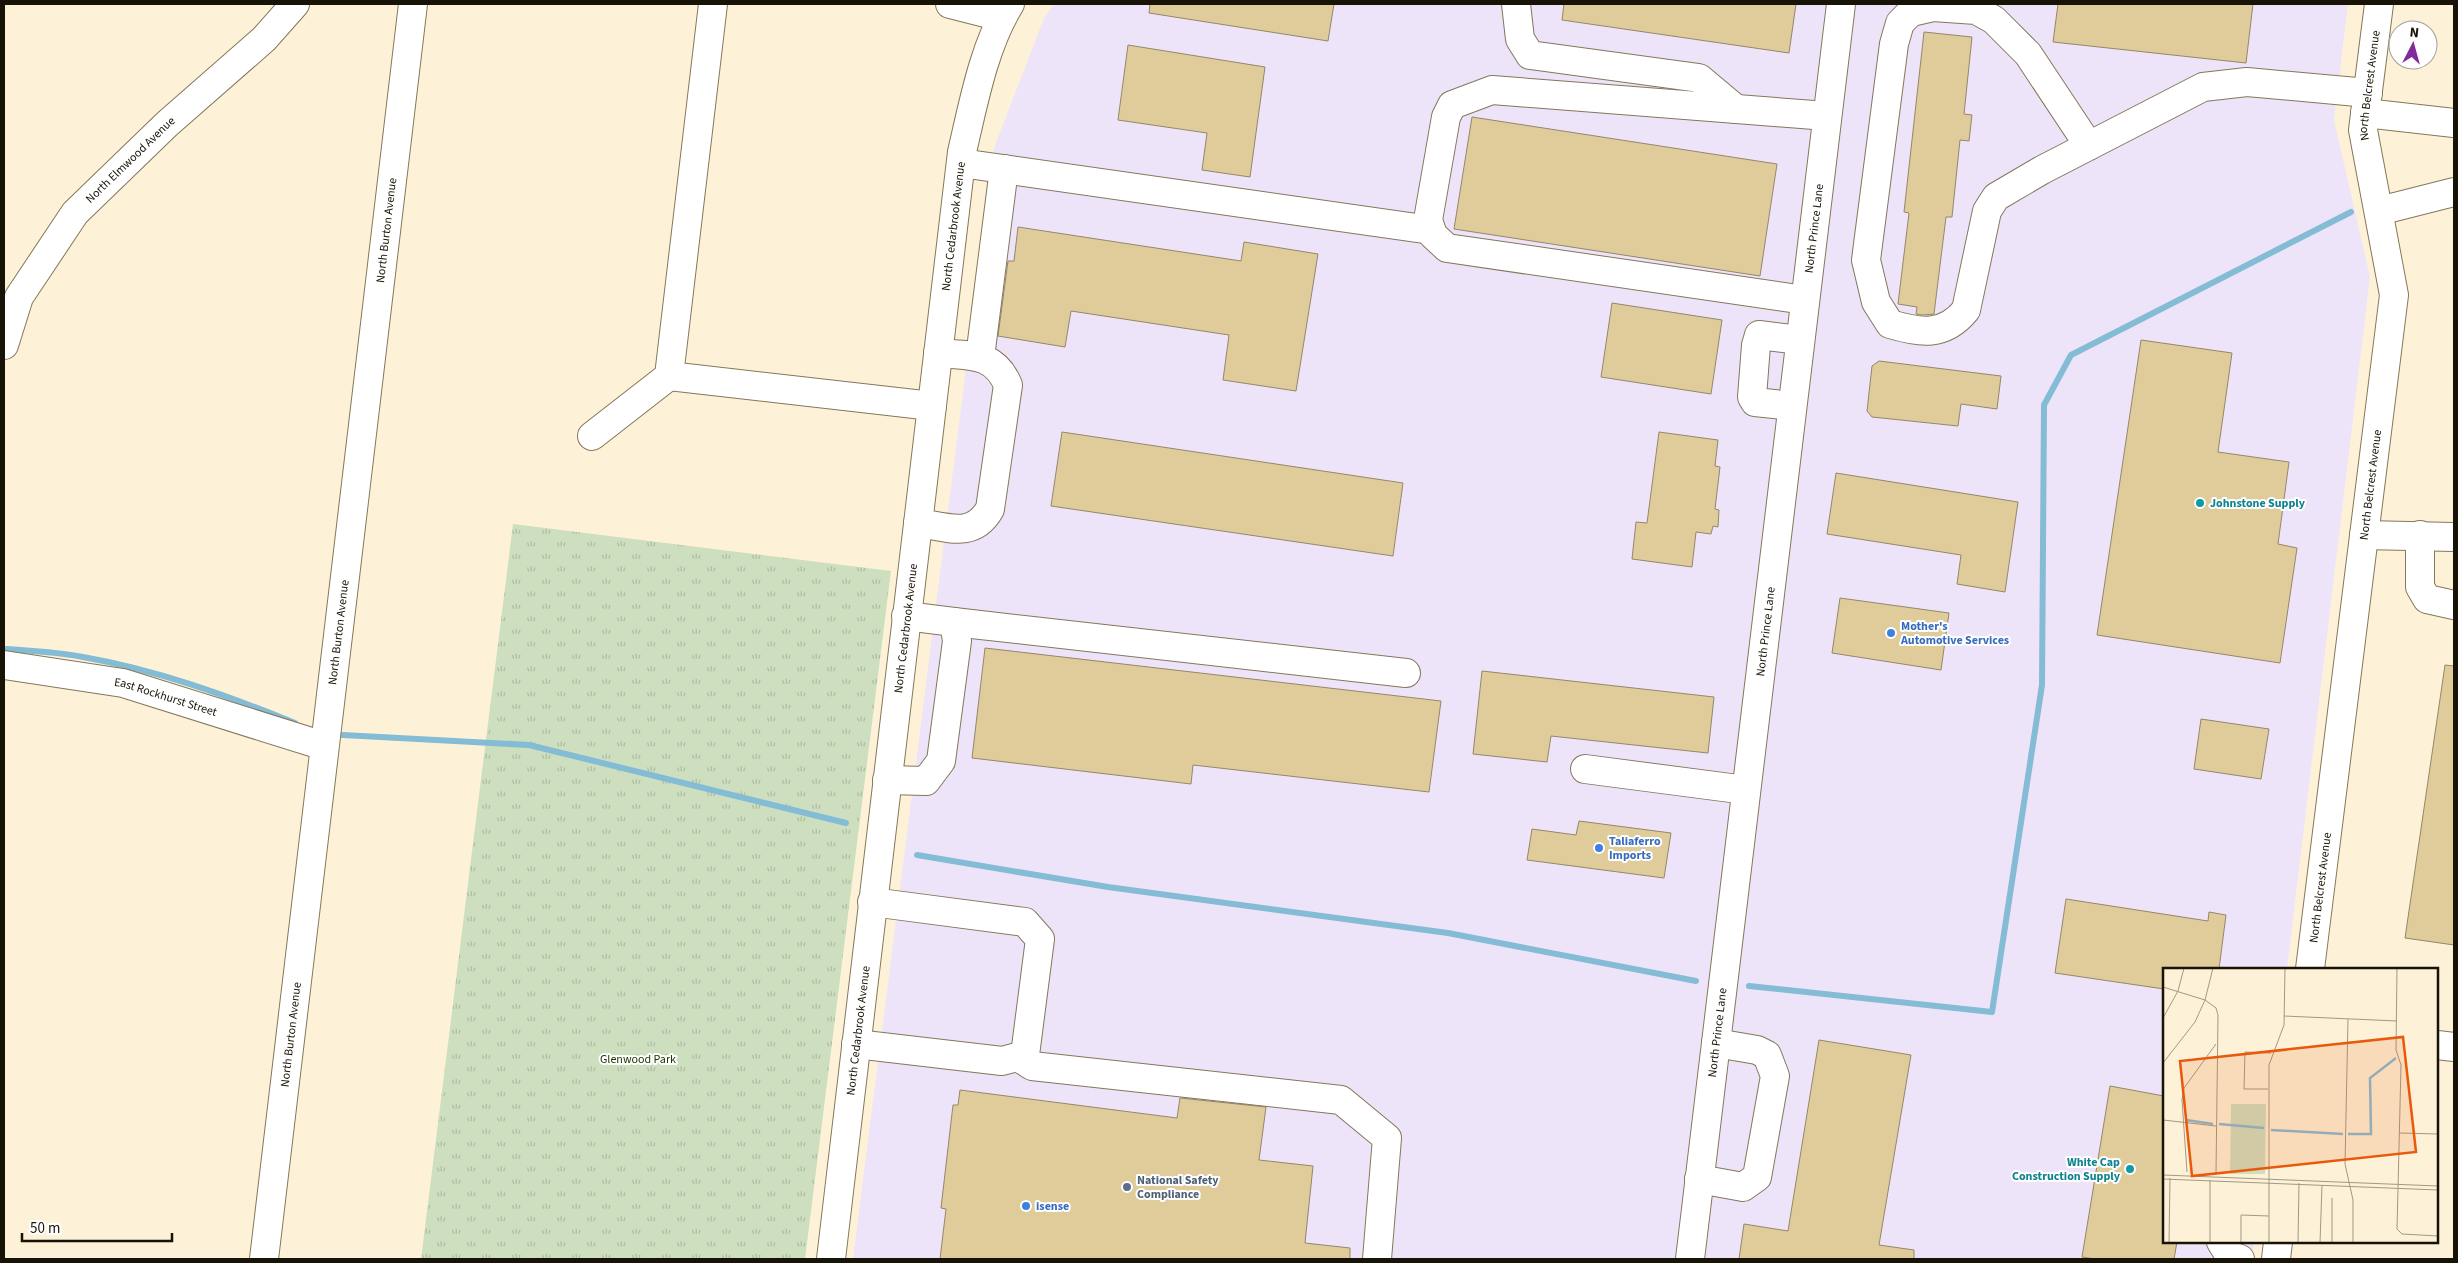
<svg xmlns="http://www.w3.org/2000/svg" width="2458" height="1263" font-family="'Source Sans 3',sans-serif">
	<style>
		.commercial { fill: #eee4f9 }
		.park { fill: url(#park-tufts) }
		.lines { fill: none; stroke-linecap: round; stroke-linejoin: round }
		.stream { stroke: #84bbd5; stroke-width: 6 }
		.building { fill: #e0cb9a; stroke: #948769 }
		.minor-casing { stroke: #84775a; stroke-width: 30 }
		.minor { stroke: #fff; stroke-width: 28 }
		.culture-dot { fill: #0f9aa8; stroke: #fff; stroke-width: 2 }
		.shop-dot { fill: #3f7fe0; stroke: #fff; stroke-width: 2 }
		.service-dot { fill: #5c6f8a; stroke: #fff; stroke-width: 2 }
		.labels { text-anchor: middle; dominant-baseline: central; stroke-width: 4; stroke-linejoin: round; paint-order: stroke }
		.street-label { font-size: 12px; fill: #181307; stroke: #fff }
		.culture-label { font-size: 12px; font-weight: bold; fill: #0d838f; stroke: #fff; text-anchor: start }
		.shop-label { font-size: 12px; font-weight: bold; fill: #366cbe; stroke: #fff; text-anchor: start }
		.park-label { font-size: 12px; fill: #1b3100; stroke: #fff }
		.service-label { font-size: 12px; font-weight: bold; fill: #4e5e75; stroke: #fff; text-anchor: start }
		.inset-river { fill: none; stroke: #84bbd5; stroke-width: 2.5 }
		.inset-road { fill: none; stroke: #a19984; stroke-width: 1 }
		.view { fill: #e8590c; fill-opacity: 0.15; stroke: #e8590c; stroke-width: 2.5 }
		.inset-edge { fill: none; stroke: #181307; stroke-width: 2.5 }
	</style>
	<defs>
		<pattern id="park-tufts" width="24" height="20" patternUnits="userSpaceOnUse" patternTransform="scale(1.25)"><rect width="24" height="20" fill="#cddfbf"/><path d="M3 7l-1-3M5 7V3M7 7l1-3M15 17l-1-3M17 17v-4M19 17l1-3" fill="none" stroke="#afbea3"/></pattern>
	</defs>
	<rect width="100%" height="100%" fill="#fdf2d8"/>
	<!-- commercial -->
	<path class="commercial" d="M 1054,4 L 2348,4 L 2334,120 L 2370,277 L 2287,969 L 2164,969 L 2164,1242 L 2254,1242 L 2252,1259 L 853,1259 L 994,148 L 1044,18 Z"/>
	<!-- park -->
	<path class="park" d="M 513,524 L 891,571 L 805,1259 L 421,1259 Z"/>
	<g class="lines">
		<!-- stream -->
		<path class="stream" d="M 7,649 C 32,651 59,652 83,657 C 157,670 226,695 295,723
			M 343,735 L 529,745 L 846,823
			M 917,855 L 1108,887 L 1448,933 L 1696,981
			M 1749,986 L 1992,1012 L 2042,685 L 2044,405 L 2071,355 L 2351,212"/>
	</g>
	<!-- building -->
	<path class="building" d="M 1150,4 L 1334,4 L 1328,41 L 1149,13 Z
		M 1564,4 L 1796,4 L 1789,53 L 1562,20 Z
		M 2058,4 L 2253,4 L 2246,63 L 2053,42 Z
		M 1924,32 L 1972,37 L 1964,114 L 1972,115 L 1969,141 L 1960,140 L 1952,217 L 1946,217 L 1934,314 L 1922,315 L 1916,314 L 1917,307 L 1898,304 L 1909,213 L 1904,212 Z
		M 1128,45 L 1265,67 L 1250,177 L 1202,170 L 1207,133 L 1118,120 Z
		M 1472,117 L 1777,164 L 1760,276 L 1454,229 Z
		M 1018,227 L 1241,261 L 1244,242 L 1318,254 L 1296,391 L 1223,380 L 1229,335 L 1071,311 L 1065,347 L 998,336 L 1008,261 L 1014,261 Z
		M 1612,303 L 1722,320 L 1711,394 L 1601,377 Z
		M 2141,340 L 2232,353 L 2218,452 L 2289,462 L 2278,544 L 2297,548 L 2280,663 L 2097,635 Z
		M 1879,361 L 2001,376 L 1997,409 L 1961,404 L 1958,426 L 1872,417 L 1867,411 L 1872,366 Z
		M 1062,432 L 1403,483 L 1393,556 L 1051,506 Z
		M 1659,432 L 1718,440 L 1715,466 L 1720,467 L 1715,509 L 1719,510 L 1718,527 L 1713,526 L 1711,534 L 1696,532 L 1692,567 L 1632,559 L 1636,522 L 1647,523 Z
		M 1836,473 L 2018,502 L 2005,592 L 1957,584 L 1961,555 L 1827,534 Z
		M 1840,598 L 1949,613 L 1941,670 L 1832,653 Z
		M 985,648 L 1441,701 L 1429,792 L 1193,765 L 1191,784 L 972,758 Z
		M 2445,665 L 2454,666 L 2454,945 L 2405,938 Z
		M 1482,671 L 1714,697 L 1708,753 L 1551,736 L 1547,762 L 1473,754 Z
		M 2201,719 L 2269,729 L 2261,779 L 2194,769 Z
		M 1579,821 L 1671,833 L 1664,878 L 1527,860 L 1532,829 L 1576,835 Z
		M 2066,899 L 2208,921 L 2209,912 L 2226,915 L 2219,969 L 2164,969 L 2164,989 L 2055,973 Z
		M 1819,1040 L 1911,1055 L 1879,1245 L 1914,1250 L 1914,1259 L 1739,1259 L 1744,1224 L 1788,1231 Z
		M 2110,1086 L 2164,1096 L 2164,1242 L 2177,1242 L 2174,1259 L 2095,1259 L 2082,1257 Z
		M 960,1090 L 1177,1118 L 1180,1098 L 1266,1107 L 1259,1160 L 1313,1166 L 1305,1243 L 1350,1248 L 1350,1259 L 940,1259 L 946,1209 L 941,1208 L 953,1105 L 958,1105 Z"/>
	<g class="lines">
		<!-- minor casing -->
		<g class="minor-casing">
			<g id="minor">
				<path d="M 713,4 L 669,376 L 932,406"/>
				<path d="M 950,4 L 1001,17"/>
				<path d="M 1516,4 L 1520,39 L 1530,55 L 1699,78 L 1736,109"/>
				<path d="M 2365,113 L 2454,123"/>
				<path d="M 2089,146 L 2028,54 L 1994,20 L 1976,10 L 1933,7 L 1911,12 L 1900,23 L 1894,44 L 1866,260 L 1876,302 L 1890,324 C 1920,333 1944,337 1966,310 L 1987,211 L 1996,197 L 2042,170 L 2203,87 L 2247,82 L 2368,93"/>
				<path d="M 961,163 L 1431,230"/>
				<path d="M 2379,211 L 2454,192"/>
				<path d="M 1805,300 L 1447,248 L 1433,235 L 1428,220 L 1446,117 L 1452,105 L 1492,90 L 1827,116"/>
				<path id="s1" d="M 4,345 L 19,297 L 75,213 L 167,124 L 264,39 L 295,4"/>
				<path d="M 980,357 L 1004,169"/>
				<path d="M 1792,406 L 1755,402 L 1752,397 L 1756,345 L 1759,335 L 1800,340"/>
				<path d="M 592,436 L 669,376"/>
				<path d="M 918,523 C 947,527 973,539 990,509 L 1008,385 C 994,352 970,356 938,353"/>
				<path d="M 2364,535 L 2454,537"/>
				<path d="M 2420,535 L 2420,587 L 2427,599 L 2454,605"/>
				<path d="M 954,622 L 1406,673"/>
				<path id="s2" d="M 4,665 L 123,683 L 324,746"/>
				<path d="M 1585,769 L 1746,790"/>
				<path d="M 887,780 L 926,781 L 941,761 L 957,641 L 954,622 L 906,616"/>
				<path id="s3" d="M 2310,969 L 2394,295 L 2363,130 L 2379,4"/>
				<path d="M 856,1044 L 1002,1061 L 1025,1055 L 1040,939 L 1025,922 L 872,902"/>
				<path d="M 2437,1045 L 2454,1047"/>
				<path d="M 1018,1057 L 1032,1066 L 1341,1100 L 1387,1138 L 1377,1259"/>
				<path d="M 1699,1179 L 1743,1187 L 1757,1177 L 1775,1076 L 1767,1055 L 1757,1050 L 1716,1043"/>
				<path d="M 2221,1242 L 2229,1255 L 2240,1259"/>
				<path id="s4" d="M 264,1259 L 413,4"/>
				<path id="s5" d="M 831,1259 L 962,152 C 973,105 984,45 1010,4"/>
				<path id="s6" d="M 1690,1259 L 1841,4"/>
				<path d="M 2276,1259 L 2278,1242"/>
			</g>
		</g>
		<!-- minor -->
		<use href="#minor" class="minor"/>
	</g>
	<!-- markers -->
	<g class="culture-dot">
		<circle cx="2200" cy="503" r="5"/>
		<circle cx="2130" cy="1169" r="5"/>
	</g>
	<g class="shop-dot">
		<circle cx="1891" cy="633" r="5"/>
		<circle cx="1599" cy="848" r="5"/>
		<circle cx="1026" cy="1206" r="5"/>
	</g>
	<circle class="service-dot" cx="1127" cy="1187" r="5"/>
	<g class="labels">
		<!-- street labels -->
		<g class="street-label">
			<text stroke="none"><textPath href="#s3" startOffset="892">North Belcrest Avenue</textPath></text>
			<text stroke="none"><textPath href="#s1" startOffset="228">North Elmwood Avenue</textPath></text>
			<text stroke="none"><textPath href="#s5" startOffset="1040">North Cedarbrook Avenue</textPath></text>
			<text stroke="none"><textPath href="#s4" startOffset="1036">North Burton Avenue</textPath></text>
			<text stroke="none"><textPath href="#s6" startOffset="1038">North Prince Lane</textPath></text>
			<text stroke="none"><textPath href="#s3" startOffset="488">North Belcrest Avenue</textPath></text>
			<text stroke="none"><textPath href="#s5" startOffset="635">North Cedarbrook Avenue</textPath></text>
			<text stroke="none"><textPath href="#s4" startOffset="631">North Burton Avenue</textPath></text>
			<text stroke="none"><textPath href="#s6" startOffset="632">North Prince Lane</textPath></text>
			<text stroke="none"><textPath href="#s2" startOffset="165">East Rockhurst Street</textPath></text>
			<text stroke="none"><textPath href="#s3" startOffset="82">North Belcrest Avenue</textPath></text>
			<text stroke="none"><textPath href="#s5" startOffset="230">North Cedarbrook Avenue</textPath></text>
			<text stroke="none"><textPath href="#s4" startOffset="226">North Burton Avenue</textPath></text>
			<text stroke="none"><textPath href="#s6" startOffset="228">North Prince Lane</textPath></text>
		</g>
		<!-- culture labels -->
		<g class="culture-label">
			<text x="2210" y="503">Johnstone Supply</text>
			<text x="2120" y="1162" text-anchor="end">White Cap<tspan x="2120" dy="14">Construction Supply</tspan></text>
		</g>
		<!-- shop labels -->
		<g class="shop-label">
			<text x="1901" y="626">Mother's<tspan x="1901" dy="14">Automotive Services</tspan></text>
			<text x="1609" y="841">Taliaferro<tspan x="1609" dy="14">Imports</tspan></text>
			<text x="1036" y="1206">isense</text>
		</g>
		<!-- park labels -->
		<g class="park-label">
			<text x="638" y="1059">Glenwood Park</text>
		</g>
		<!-- service labels -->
		<g class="service-label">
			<text x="1137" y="1180">National Safety<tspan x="1137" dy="14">Compliance</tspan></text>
		</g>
	</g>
	<!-- overview -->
	<g transform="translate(2163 968)">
		<rect width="275" height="275" fill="#fdf2d8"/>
		<path d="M 68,136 L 103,136 L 102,206 L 67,206 Z" fill="#cddfbf"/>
		<path class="inset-river" d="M 23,152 L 50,156M 56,156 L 101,160M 108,162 L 180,166M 185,166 L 208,166 L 207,110 L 233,90"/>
		<path class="inset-road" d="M 234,0 L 233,82 L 238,97 L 234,261 L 239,266 L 275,268M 0,19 L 42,32 L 53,40 L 55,47 L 53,205M 121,48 L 234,53M 0,50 L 15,23 L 21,0M 185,51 L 182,196 L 190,232 L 190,275M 0,95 L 32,54 L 42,32 L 50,0M 105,121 L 81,121 L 82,84 L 108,85M 0,152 L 53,158M 236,165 L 275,166M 24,204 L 19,132 L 21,120 L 53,76M 0,207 L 275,218M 0,211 L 275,222M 47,212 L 47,275M 6,275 L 7,210M 78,275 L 78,247 L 106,248M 106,275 L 106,97 L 121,57 L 122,0M 135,275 L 136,215M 157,275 L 159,217M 169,275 L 169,230"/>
		<path class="view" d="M 240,69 L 253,184 L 29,208 L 17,93 Z"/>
		<rect width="275" height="275" class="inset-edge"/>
	</g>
	<!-- border -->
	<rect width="2458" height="1263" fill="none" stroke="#181307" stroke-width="10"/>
	<!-- north arrow -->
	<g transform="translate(2413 45) rotate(6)"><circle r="24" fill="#ffffff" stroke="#a3a19c"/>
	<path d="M0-4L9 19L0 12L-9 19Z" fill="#812b99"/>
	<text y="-8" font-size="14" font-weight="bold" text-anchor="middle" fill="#181307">N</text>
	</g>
	<!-- scale -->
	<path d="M22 1233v8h150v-8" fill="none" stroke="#181307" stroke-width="2.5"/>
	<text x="30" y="1233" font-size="15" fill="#181307" stroke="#ffffff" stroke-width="4" paint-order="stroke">50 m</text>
</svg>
